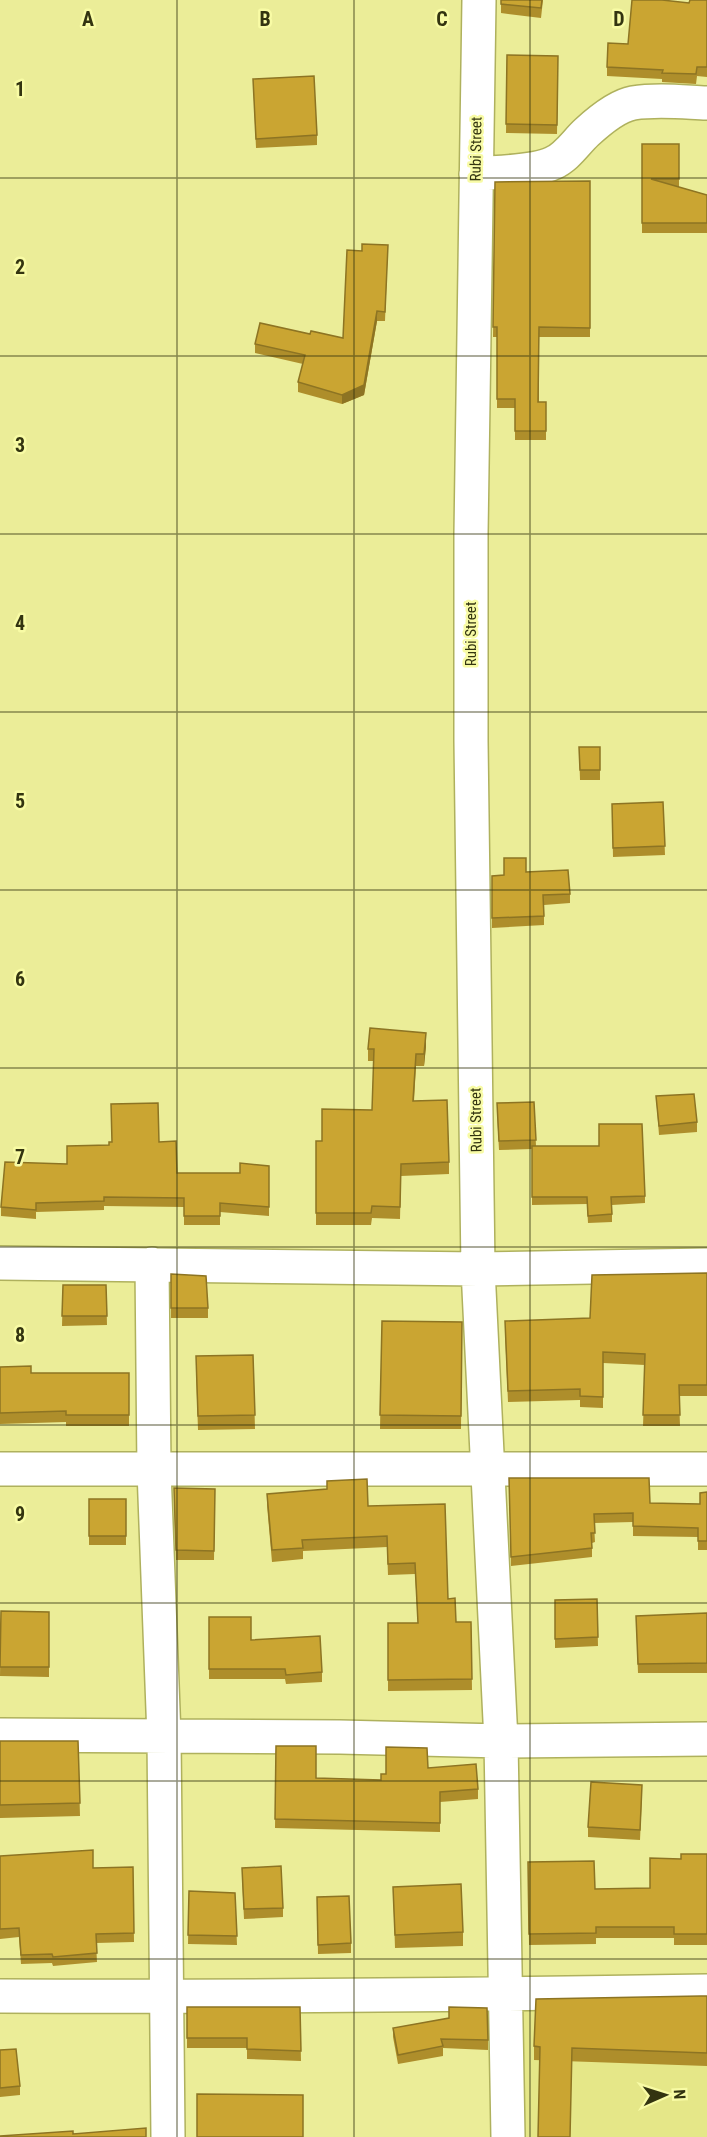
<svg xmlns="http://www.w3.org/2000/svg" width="707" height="2137" font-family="'Roboto Condensed',sans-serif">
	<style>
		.built { fill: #e5e788 }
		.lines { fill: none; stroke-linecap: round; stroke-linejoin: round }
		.minor-casing { stroke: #afb15d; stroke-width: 36 }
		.minor { stroke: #fff; stroke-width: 33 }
		.wall { fill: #ae8e2b }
		.shaded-wall { fill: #8d7423 }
		.building { fill: #caa532; stroke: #8d7423; stroke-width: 1.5 }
		.grid { fill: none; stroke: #333410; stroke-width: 1.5; stroke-opacity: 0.55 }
		.labels { text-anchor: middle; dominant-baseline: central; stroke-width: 5; stroke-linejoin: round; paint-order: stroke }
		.street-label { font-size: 15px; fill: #333410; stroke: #f8fba5 }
		.grid-label { font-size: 20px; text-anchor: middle; font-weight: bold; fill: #333410; stroke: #f8fba5; stroke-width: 5; stroke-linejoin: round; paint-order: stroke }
	</style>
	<rect width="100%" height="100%" fill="#ebed98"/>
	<!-- built -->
	<path class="built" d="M 519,1993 L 707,1993 L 707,2137 L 519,2137 Z"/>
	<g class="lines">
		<!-- minor casing -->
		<g class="minor-casing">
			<path id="minor" d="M 479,0 L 471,534 L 471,741 L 478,1269 L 501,1741 L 508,2137
				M 476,174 C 497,172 535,172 553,163 C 567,157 576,142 587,132 C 599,121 617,106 633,103 C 657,99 683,102 707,103
				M 0,1263 L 478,1269 L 707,1265
				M 152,1264 L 154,1470 L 164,1737 L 168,2137
				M 0,1469 L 707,1469
				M 0,1735 L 340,1737 L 501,1741 L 707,1739
				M 0,1996 C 236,1997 471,1995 707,1991"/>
		</g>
		<!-- minor -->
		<use href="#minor" class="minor"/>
	</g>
	<!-- wall -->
	<path class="wall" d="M 543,0 L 541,18 L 501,13 L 501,4 Z
		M 707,0 L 707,77 L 697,76 L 696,84 L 662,82 L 662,79 L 607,76 L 607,67 L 628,44 L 689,3 Z
		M 507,55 L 558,56 L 557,134 L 506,133 Z
		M 253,79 L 317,135 L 317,145 L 256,148 Z
		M 642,144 L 679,144 L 679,187 L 707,195 L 707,233 L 642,233 Z
		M 590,181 L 590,337 L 539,337 L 539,402 L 546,402 L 546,440 L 515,440 L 515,408 L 497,408 L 497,337 L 493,337 L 495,182 Z
		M 388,245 L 385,321 L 377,321 L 364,395 L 342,404 L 298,392 L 298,382 L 303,364 L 255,353 L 255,344 L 310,334 L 343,338 L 362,251 Z
		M 579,747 L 600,747 L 600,780 L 580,780 Z
		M 663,802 L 665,855 L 613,857 L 612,804 Z
		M 526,872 L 570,894 L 570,903 L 544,905 L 544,925 L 492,928 L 492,876 Z
		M 426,1046 L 424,1066 L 416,1066 L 414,1101 L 449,1162 L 449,1174 L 401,1176 L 400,1219 L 372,1218 L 371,1225 L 316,1225 L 316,1141 L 322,1141 L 372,1110 L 374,1061 L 368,1061 L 368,1049 Z
		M 656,1096 L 697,1122 L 697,1132 L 659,1135 Z
		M 534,1102 L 536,1146 L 645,1196 L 645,1203 L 612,1205 L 612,1222 L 588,1223 L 587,1204 L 532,1205 L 532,1149 L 499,1150 L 497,1113 Z
		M 159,1142 L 177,1173 L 240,1173 L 269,1166 L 269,1216 L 220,1212 L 220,1225 L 184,1225 L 184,1207 L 104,1206 L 104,1210 L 36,1212 L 36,1219 L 1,1216 L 1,1207 L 67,1164 L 109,1145 Z
		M 707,1273 L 707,1396 L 679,1396 L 680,1426 L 643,1426 L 645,1365 L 603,1363 L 603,1408 L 580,1407 L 580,1400 L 508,1402 L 505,1332 L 590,1318 Z
		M 171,1274 L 208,1308 L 208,1318 L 171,1318 Z
		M 63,1285 L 106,1285 L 107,1325 L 62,1326 Z
		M 382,1321 L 462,1322 L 461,1429 L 380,1429 Z
		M 253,1355 L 255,1429 L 198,1430 L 196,1369 Z
		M 0,1367 L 31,1373 L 129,1373 L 129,1426 L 66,1426 L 66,1422 L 0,1424 Z
		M 509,1478 L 650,1503 L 700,1504 L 707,1492 L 707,1550 L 698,1550 L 698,1537 L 633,1536 L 633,1522 L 594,1523 L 595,1542 L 592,1543 L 592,1557 L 511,1566 Z
		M 215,1489 L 214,1560 L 176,1560 L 174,1498 Z
		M 267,1494 L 368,1506 L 448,1599 L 456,1622 L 471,1622 L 472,1690 L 388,1691 L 388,1623 L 418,1623 L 415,1574 L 388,1575 L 387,1547 L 303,1551 L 303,1559 L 272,1562 L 267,1505 Z
		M 89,1499 L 126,1499 L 126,1545 L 89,1545 Z
		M 597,1599 L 598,1646 L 555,1648 L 555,1600 Z
		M 1,1611 L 49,1612 L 49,1677 L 0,1676 Z
		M 707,1613 L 707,1673 L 638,1673 L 636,1616 Z
		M 209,1617 L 251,1640 L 322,1672 L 322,1682 L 286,1684 L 285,1679 L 209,1679 Z
		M 0,1741 L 78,1741 L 80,1816 L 0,1818 Z
		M 276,1746 L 316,1778 L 381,1780 L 386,1774 L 428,1768 L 478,1789 L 478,1799 L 440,1802 L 440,1832 L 275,1828 Z
		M 642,1795 L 640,1840 L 588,1837 L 588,1827 Z
		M 707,1854 L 707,1945 L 674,1945 L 674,1938 L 596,1938 L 596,1944 L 529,1945 L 528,1862 L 595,1889 L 650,1888 L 681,1859 Z
		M 0,1856 L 93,1868 L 133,1867 L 134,1942 L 96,1943 L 97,1962 L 53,1966 L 52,1963 L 21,1964 L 19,1937 L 0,1939 Z
		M 242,1877 L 283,1908 L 283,1917 L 244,1919 Z
		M 393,1887 L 463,1932 L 463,1946 L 395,1948 Z
		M 189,1891 L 235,1893 L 237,1945 L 188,1944 Z
		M 317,1897 L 351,1943 L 351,1953 L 318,1954 Z
		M 707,1996 L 707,2066 L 534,2060 L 534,2046 Z
		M 187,2007 L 300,2007 L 301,2061 L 247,2059 L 247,2048 L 187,2048 Z
		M 393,2028 L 488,2040 L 488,2050 L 443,2048 L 443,2056 L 398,2064 L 393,2037 Z
		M 0,2050 L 20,2086 L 20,2095 L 0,2097 Z"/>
	<!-- shaded-wall -->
	<path class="shaded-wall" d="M 377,311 L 377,321 L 364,395 L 342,404 L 342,395 Z
		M 426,1033 L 426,1046 L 424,1066 L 424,1054 Z"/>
	<!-- building -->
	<path class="building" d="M 501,0 L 542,0 L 541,8 L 501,4 Z
		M 632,0 L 662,0 L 689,3 L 690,0 L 707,0 L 707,67 L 697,67 L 696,74 L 662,73 L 663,70 L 607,67 L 608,43 L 628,44 Z
		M 507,55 L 558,56 L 557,125 L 506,124 Z
		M 314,76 L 317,135 L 256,139 L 253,79 Z
		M 642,144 L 679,144 L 679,179 L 651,179 L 707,195 L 707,223 L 642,223 Z
		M 590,181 L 590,328 L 539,327 L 538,402 L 546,402 L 546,431 L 515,431 L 515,399 L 497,399 L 497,327 L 493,327 L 495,182 Z
		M 362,244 L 388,245 L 385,312 L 377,311 L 364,385 L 342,395 L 298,382 L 305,355 L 255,344 L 260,323 L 310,334 L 311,331 L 343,338 L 347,250 L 362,251 Z
		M 579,747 L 600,747 L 600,770 L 580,770 Z
		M 663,802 L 665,846 L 613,848 L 612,804 Z
		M 504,858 L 526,858 L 526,872 L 568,870 L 570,894 L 543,895 L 544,916 L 492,918 L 492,876 L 504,875 Z
		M 370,1028 L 426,1033 L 424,1054 L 416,1054 L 413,1101 L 447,1100 L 449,1162 L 401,1164 L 400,1207 L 372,1206 L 371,1213 L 316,1213 L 316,1141 L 322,1141 L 322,1109 L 372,1110 L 374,1049 L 368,1049 Z
		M 694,1094 L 697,1122 L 659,1126 L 656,1096 Z
		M 534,1102 L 536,1140 L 499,1141 L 497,1103 Z
		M 158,1103 L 159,1142 L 176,1141 L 177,1173 L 240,1173 L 240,1163 L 269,1166 L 269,1207 L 220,1203 L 220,1216 L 184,1216 L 184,1198 L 104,1197 L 104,1201 L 36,1203 L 36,1210 L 1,1207 L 5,1162 L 67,1164 L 67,1146 L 109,1145 L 109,1142 L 112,1142 L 111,1104 Z
		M 599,1124 L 642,1124 L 645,1196 L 611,1197 L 612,1214 L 588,1216 L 587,1197 L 532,1197 L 532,1146 L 599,1146 Z
		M 707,1273 L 707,1385 L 679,1385 L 680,1415 L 643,1415 L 645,1354 L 603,1352 L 603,1397 L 580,1396 L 580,1389 L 508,1391 L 505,1321 L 590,1318 L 592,1275 Z
		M 171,1274 L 206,1276 L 208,1308 L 171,1308 Z
		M 63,1285 L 106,1285 L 107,1316 L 62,1316 Z
		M 382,1321 L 462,1322 L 461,1416 L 380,1415 Z
		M 253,1355 L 255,1415 L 198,1416 L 196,1356 Z
		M 31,1366 L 31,1373 L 129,1373 L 129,1415 L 66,1415 L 66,1411 L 0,1413 L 0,1367 Z
		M 509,1478 L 649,1478 L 650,1503 L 700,1504 L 700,1493 L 707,1492 L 707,1541 L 698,1541 L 698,1528 L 633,1526 L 633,1513 L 594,1514 L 595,1533 L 591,1533 L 592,1548 L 511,1557 Z
		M 367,1479 L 368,1506 L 445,1504 L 448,1599 L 455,1598 L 456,1622 L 471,1622 L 472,1679 L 388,1680 L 388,1623 L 418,1623 L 415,1563 L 388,1564 L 387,1536 L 302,1540 L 303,1548 L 272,1550 L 267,1494 L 327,1489 L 327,1481 Z
		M 174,1488 L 215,1489 L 214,1551 L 176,1550 Z
		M 89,1499 L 126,1499 L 126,1536 L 89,1536 Z
		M 597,1599 L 598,1637 L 555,1639 L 555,1600 Z
		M 1,1611 L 49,1612 L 49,1667 L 0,1667 Z
		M 707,1613 L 707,1663 L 638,1664 L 636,1616 Z
		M 209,1617 L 251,1617 L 251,1640 L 320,1636 L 322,1672 L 286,1675 L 285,1669 L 209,1669 Z
		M 0,1741 L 78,1741 L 80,1803 L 0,1805 Z
		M 276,1746 L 316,1746 L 316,1778 L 381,1780 L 381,1774 L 386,1774 L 386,1747 L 427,1748 L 428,1768 L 476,1764 L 478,1789 L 440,1792 L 440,1823 L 275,1819 Z
		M 591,1782 L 642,1785 L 640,1830 L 588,1827 Z
		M 93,1850 L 93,1868 L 133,1867 L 134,1933 L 96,1934 L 97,1953 L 53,1957 L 52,1954 L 21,1955 L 19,1928 L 0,1929 L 0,1856 Z
		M 681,1854 L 707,1854 L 707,1934 L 674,1934 L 674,1927 L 596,1927 L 596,1933 L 529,1934 L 528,1862 L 594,1861 L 595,1889 L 650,1888 L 650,1858 L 681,1859 Z
		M 281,1866 L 283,1908 L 244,1909 L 242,1868 Z
		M 461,1884 L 463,1932 L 395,1935 L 393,1887 Z
		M 189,1891 L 235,1893 L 237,1936 L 188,1935 Z
		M 349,1896 L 351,1943 L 318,1945 L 317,1897 Z
		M 701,1996 L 707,1996 L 707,2053 L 572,2048 L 570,2137 L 538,2137 L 540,2047 L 534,2046 L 536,1999 Z
		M 187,2007 L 300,2007 L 301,2051 L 247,2049 L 247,2038 L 187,2038 Z
		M 449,2007 L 487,2008 L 488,2040 L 441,2039 L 443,2046 L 398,2055 L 393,2028 L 449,2018 Z
		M 16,2049 L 20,2086 L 0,2088 L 0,2050 Z
		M 197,2094 L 303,2095 L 303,2137 L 197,2137 Z
		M 146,2128 L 146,2137 L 0,2137 L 0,2136 L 73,2131 L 73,2134 Z"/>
	<!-- grid -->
	<path class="grid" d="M 177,0 L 177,2137M 354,0 L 354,2137M 530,0 L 530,2137M 0,178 L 707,178M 0,356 L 707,356M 0,534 L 707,534M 0,712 L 707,712M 0,890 L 707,890M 0,1068 L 707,1068M 0,1247 L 707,1247M 0,1425 L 707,1425M 0,1603 L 707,1603M 0,1781 L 707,1781M 0,1959 L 707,1959"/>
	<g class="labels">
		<!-- street labels -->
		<g class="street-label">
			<text transform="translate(476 149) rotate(-89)">Rubi Street</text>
			<text transform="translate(471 634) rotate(-90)">Rubi Street</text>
			<text transform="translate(476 1120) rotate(-91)">Rubi Street</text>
		</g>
	</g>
	<g class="grid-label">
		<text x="88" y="26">A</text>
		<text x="265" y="26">B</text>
		<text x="442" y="26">C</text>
		<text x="619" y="26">D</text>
		<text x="20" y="96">1</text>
		<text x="20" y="274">2</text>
		<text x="20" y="452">3</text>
		<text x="20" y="630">4</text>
		<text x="20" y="808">5</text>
		<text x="20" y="986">6</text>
		<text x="20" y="1164">7</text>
		<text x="20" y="1342">8</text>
		<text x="20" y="1521">9</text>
	</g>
	<!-- north arrow -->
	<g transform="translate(665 2095) rotate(87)" stroke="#f8fba5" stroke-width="4.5" paint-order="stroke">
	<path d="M0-4.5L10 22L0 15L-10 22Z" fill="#333410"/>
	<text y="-9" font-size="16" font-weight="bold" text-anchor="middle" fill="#333410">N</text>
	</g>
</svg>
